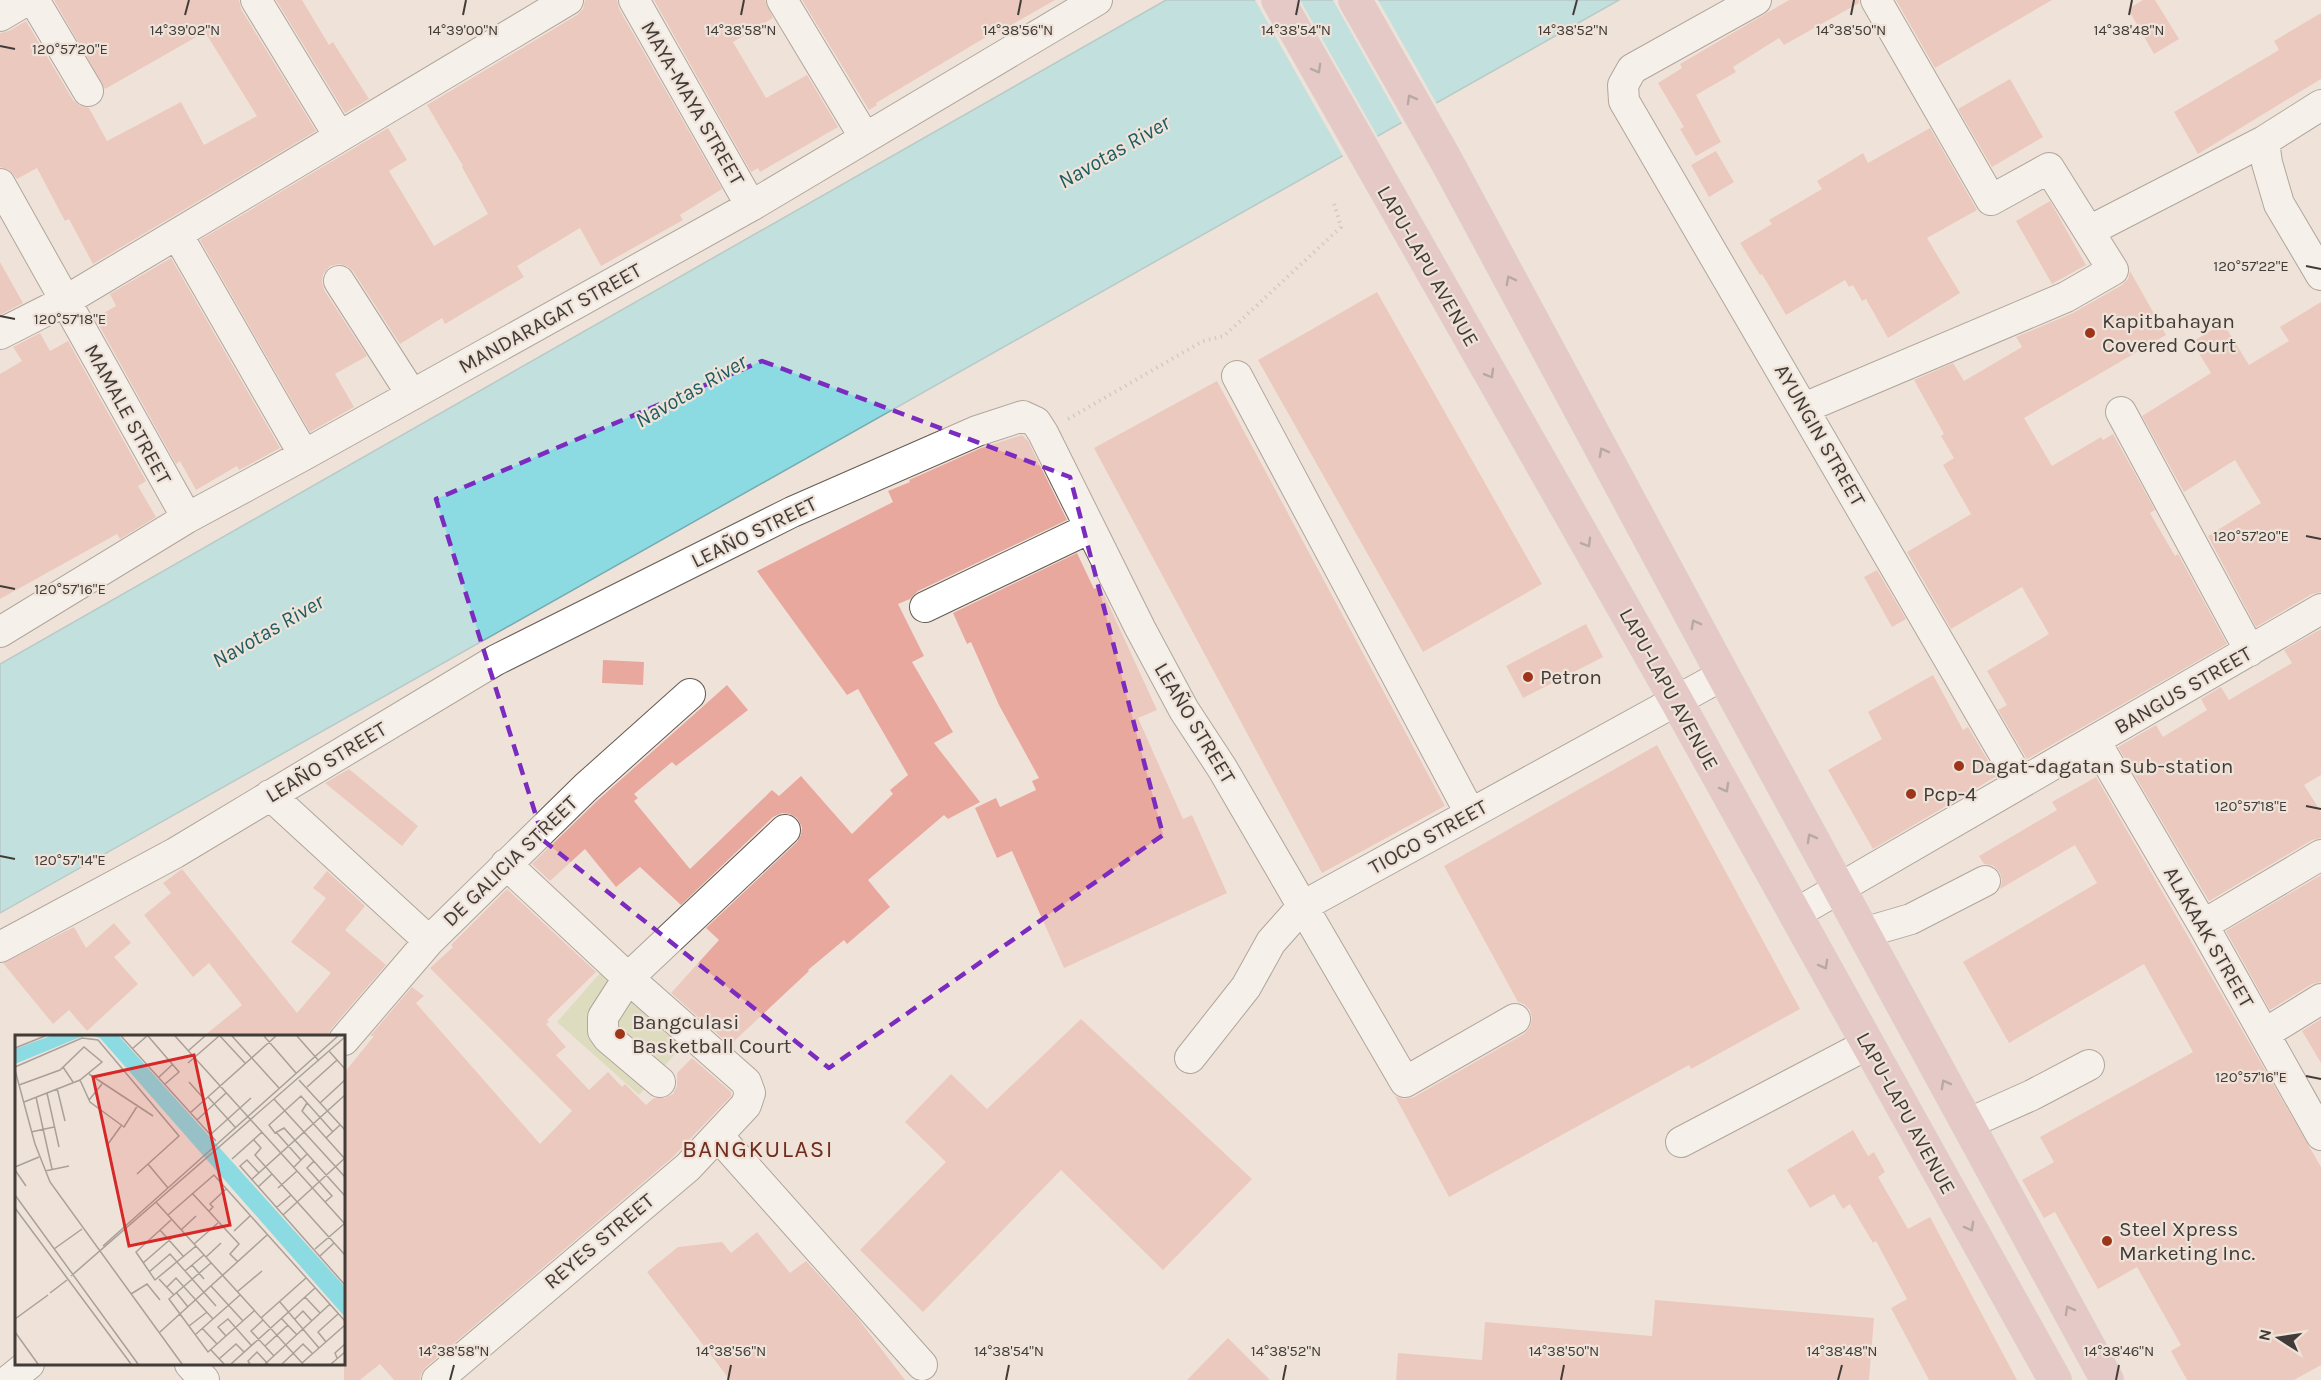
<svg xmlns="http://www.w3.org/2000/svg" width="2321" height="1380" font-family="Karla,sans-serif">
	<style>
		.green { fill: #c9d2a1 }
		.water { fill: #8cdbe3; stroke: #76abb0; stroke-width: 1.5 }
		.pier { fill: #efe3d9 }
		.building { fill: #e9a89d }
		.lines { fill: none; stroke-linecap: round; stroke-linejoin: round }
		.minor-casing { stroke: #655b52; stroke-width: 32 }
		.major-casing { stroke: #c6c4c3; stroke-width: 34 }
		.path { stroke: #b6aca4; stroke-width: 4; stroke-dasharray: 1.5 4.5; stroke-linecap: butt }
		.minor { stroke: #fff; stroke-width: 30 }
		.major { stroke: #d8a9b2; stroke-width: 33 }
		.oneway { stroke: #766263 }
		.marked { fill: none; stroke: #7b2cbf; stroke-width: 4.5; stroke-dasharray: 12 8; stroke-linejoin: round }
		.ticks { fill: none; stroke: #413c38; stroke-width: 2 }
		.poi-dot { fill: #9d351b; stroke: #efe3d9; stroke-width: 2 }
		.labels { text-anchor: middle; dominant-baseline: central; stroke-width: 4.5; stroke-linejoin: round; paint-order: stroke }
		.street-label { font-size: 21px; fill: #413c38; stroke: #efe3d9 }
		.poi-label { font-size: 21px; fill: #413c38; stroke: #efe3d9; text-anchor: start }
		.water-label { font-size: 22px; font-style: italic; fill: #1b5d63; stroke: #efe3d9 }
		.quarter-label { font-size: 24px; letter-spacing: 1.5px; fill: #702c1c; stroke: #efe3d9 }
		.inset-road { fill: none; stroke: #a9a099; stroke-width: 1.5 }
		.view { fill: #d62828; fill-opacity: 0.15; stroke: #d62828; stroke-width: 3 }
		.inset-edge { fill: none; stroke: #413c38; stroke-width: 3 }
		.ticks-label { font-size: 15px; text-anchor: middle; fill: #413c38; stroke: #efe3d9; stroke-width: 4.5; stroke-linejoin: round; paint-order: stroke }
	</style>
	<rect width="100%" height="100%" fill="#efe3d9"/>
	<!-- green -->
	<path class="green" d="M 601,972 L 683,1045 L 639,1095 L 557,1022 Z"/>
	<!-- water -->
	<path class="water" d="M 1166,0 L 1619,0 L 0,913 L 0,664 Z"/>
	<!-- pier -->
	<path class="pier" d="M 1255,0 L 1300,0 L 1379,139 L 1344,158 Z
		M 1333,0 L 1378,0 L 1438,106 L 1403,125 Z"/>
	<!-- building -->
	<path class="building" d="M 54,0 L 239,0 L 241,9 L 316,131 L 93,264 L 69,219 L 65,221 L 37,168 L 17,179 L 9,170 L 0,167 L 0,33 L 9,31 L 26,21 L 73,100 L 80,106 L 89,108 L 107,141 L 181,102 L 204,145 L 257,116 L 205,32 L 105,89 Z
		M 276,0 L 302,0 L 329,45 L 333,42 L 369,99 L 345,113 Z
		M 585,0 L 617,0 L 619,9 L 722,189 L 680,215 L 683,220 L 601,266 L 580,228 L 517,266 L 524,277 L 445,324 L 442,318 L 400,344 L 353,271 L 347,266 L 339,264 L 330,266 L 323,274 L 322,282 L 324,290 L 367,356 L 335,374 L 354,407 L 310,432 L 200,240 L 388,128 L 407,160 L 389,171 L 434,246 L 488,214 L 462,167 L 463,166 L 427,105 L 577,15 L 583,9 Z
		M 654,0 L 765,0 L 773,18 L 733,42 L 766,98 L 807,75 L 838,127 L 760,172 L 758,168 L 751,172 Z
		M 802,0 L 1055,0 L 992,36 L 991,34 L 876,103 L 877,105 L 869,110 Z
		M 1789,0 L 1859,0 L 1859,3 L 1784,45 L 1779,38 L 1733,67 L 1736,72 L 1696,95 L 1721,142 L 1696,156 L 1680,129 L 1684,127 L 1658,83 L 1682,68 L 1680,64 Z
		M 1896,0 L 2052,0 L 1935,68 Z
		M 2143,0 L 2155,0 L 2179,39 L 2154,54 L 2128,9 Z
		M 2321,13 L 2321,79 L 2198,154 L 2174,112 L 2279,50 L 2274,41 Z
		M 2010,79 L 2043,137 L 1992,167 L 1958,109 Z
		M 1930,128 L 1977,210 L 1927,238 L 1960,293 L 1888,338 L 1866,299 L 1862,301 L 1853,285 L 1849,287 L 1845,280 L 1786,315 L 1762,274 L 1760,275 L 1740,243 L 1772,224 L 1769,220 L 1822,189 L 1817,181 L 1863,153 L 1868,163 Z
		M 1716,151 L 1734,182 L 1709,197 L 1691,165 Z
		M 2050,201 L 2086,265 L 2052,284 L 2016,221 Z
		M 171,258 L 280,448 L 239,470 L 237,466 L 196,490 L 180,461 L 176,464 L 95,318 L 116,306 L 110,294 Z
		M 0,262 L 23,303 L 0,315 Z
		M 2130,271 L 2166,335 L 2024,418 L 2052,466 L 2101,437 L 2103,440 L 2113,434 L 2155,510 L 2150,513 L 2175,556 L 2178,554 L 2227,644 L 2027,759 L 1998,710 L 2007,705 L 1987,671 L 2049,634 L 2022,587 L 1951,629 L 1907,552 L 1971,514 L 1943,465 L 1954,458 L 1941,436 L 1944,434 L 1914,380 L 1953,363 L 1964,381 L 2022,347 L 2016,337 L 2073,313 L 2122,285 L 2128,279 Z
		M 1377,292 L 1542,584 L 1423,652 L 1258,360 Z
		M 2321,302 L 2321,592 L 2312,594 L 2256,627 L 2208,536 L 2261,503 L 2235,460 L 2184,492 L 2142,416 L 2211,373 L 2192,342 L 2223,323 L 2249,365 L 2289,341 L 2280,327 Z
		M 40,333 L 50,351 L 68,341 L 146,481 L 138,486 L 156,517 L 120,539 L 117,534 L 0,599 L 0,374 L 22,361 L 13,347 Z
		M 1217,381 L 1445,806 L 1322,873 L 1094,448 Z
		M 1022,435 L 1028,441 L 1067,520 L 918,591 L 910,599 L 898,604 L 924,656 L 912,662 L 953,732 L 934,743 L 980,802 L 948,819 L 944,815 L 868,880 L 890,907 L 847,944 L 844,940 L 808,970 L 809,971 L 730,1045 L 671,993 L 719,940 L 706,928 L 797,842 L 801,835 L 802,827 L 797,818 L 790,814 L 782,813 L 773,817 L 681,905 L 640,867 L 616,887 L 585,849 L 550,881 L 532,864 L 598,800 L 727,685 L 748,710 L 676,766 L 672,762 L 634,794 L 638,798 L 634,801 L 690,869 L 772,790 L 779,796 L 801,776 L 852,834 L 893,794 L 890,790 L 908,775 L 858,689 L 847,695 L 757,571 L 893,502 L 888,491 L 910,482 L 909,480 L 981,448 Z
		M 1077,553 L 1094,589 L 1100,586 L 1157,710 L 1138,718 L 1183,819 L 1192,815 L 1227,893 L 1064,968 L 1012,851 L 997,858 L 975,808 L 996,798 L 1000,807 L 1036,790 L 1032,781 L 1039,778 L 999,705 L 971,642 L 967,644 L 953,613 Z
		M 1877,570 L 1906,619 L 1892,627 L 1864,577 Z
		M 1586,624 L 1603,657 L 1523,698 L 1506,666 Z
		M 2321,629 L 2321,775 L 2304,785 L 2321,812 L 2321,838 L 2312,840 L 2209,901 L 2118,747 L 2156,725 L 2163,737 L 2207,710 L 2201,699 L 2221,687 L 2229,700 L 2292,663 L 2284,650 Z
		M 603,660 L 644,662 L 643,685 L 602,683 Z
		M 1933,675 L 1963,730 L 1968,727 L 1997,776 L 1873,849 L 1828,770 L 1882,739 L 1868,712 Z
		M 1657,745 L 1800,1009 L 1691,1069 L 1689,1065 L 1449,1197 L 1395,1096 L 1404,1099 L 1414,1097 L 1524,1034 L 1530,1027 L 1532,1018 L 1530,1010 L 1524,1004 L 1518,1002 L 1444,866 Z
		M 349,769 L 418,826 L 402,846 L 325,783 Z
		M 2096,777 L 2321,1167 L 2321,1365 L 2294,1380 L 2187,1380 L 2171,1351 L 2181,1345 L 2137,1267 L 2098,1289 L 2055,1212 L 2044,1218 L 2022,1180 L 2054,1162 L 2040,1137 L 2193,1052 L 2144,964 L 2009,1043 L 1963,962 L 2097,883 L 2075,845 L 2000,889 L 2002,881 L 2000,873 L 1994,866 L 1984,864 L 1979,856 L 2057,810 L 2052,802 Z
		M 182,869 L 297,1013 L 331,973 L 291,942 L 326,898 L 313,888 L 327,871 L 365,906 L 345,930 L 386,965 L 331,1029 L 327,1036 L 204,1036 L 242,1005 L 209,963 L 193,977 L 144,915 L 171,893 L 163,883 Z
		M 2321,875 L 2321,982 L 2312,984 L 2270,1010 L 2226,931 Z
		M 507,889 L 596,972 L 547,1020 L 549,1022 L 546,1024 L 566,1047 L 556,1055 L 589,1090 L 608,1072 L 622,1087 L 625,1084 L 646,1105 L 654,1098 L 665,1098 L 673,1094 L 677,1086 L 677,1073 L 692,1058 L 731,1092 L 731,1096 L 673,1157 L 426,1367 L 421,1374 L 420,1380 L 394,1380 L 380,1364 L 360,1380 L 344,1380 L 344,1073 L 374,1036 L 370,1036 L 412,987 L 424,996 L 416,1003 L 540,1144 L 572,1111 L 430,968 L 453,947 L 451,945 Z
		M 114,923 L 131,943 L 114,957 L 138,984 L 87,1031 L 69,1010 L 53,1024 L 3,963 L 74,927 L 86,948 Z
		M 1081,1019 L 1252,1179 L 1163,1270 L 1061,1170 L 923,1312 L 860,1250 L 946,1162 L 905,1122 L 951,1074 L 987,1109 Z
		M 2321,1019 L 2321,1063 L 2302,1031 Z
		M 1853,1130 L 1868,1156 L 1874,1152 L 1885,1172 L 1878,1177 L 1908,1229 L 1930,1217 L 2017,1380 L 1929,1380 L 1891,1308 L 1907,1299 L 1876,1241 L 1873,1243 L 1850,1204 L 1843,1209 L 1834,1194 L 1810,1208 L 1787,1170 Z
		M 757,1232 L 790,1273 L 806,1261 L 856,1316 L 905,1380 L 730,1380 L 647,1272 L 678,1247 L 722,1242 L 731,1253 Z
		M 1655,1300 L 1874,1318 L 1869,1380 L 1396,1380 L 1398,1353 L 1482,1360 L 1485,1322 L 1652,1336 Z
		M 1228,1338 L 1270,1380 L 1187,1380 Z"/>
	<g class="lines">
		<!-- minor casing -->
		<g class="minor-casing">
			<path id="minor" d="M 34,0 L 88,91
				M 256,0 L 339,136
				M 634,0 L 751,206
				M 782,0 L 865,138
				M 1756,0 L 1632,69 L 1623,85 L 1624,101 L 2021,783
				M 0,16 L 27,0
				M 2264,141 L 2267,163 L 2279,204 L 2321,275
				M 0,184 L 187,518
				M 2089,231 L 2264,141 L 2321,105
				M 177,234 L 304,455
				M 339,281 L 412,395
				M 0,334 L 65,301 L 568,0
				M 1237,376 L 1470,813
				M 1804,408 L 2066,297 L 2113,270 L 2049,168 L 1991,200 L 1876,0
				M 2121,412 L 2250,651
				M 925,607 L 1090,528
				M 0,632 L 187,518 L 304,455 L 751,206 L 1097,0
				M 2095,741 L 2203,925 L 2321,1135
				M 270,795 L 429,941
				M 1795,914 L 2321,609
				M 2203,925 L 2321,855
				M 1863,933 L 1911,919 L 1985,881
				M 0,947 L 175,853 L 496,660 L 792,512 L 977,431 L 1023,416 L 1036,422 L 1043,433 L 1140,628 L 1184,710 L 1222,768 L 1405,1082 L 1515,1019
				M 2264,1034 L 2321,999
				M 344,1040 L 429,941 L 586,787 L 690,694
				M 1190,1058 L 1246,987 L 1271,942 L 1303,906 L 1723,675
				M 660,1082 L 608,1038 L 603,1031 L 603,1017 L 628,978 L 785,830
				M 1967,1124 L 2032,1095 L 2089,1065
				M 718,1136 L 922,1365
				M 1681,1142 L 1868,1044
				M 190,1364 L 204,1380
				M 9,1380 L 29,1364
				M 437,1380 L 688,1167 L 746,1105 L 750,1093 L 746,1082 L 628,978 L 506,864"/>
		</g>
		<!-- major casing -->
		<g class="major-casing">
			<path id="major" d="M 1278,0 L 1676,700 L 2055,1380
				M 1355,0 L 1447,162 L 1723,675 L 2107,1380"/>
		</g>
		<!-- path -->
		<path class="path" d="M 1068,419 L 1203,341 L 1224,336 L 1341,227 L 1333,200"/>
		<!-- minor -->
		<use href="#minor" class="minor"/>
		<!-- major -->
		<use href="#major" class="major"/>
	</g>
	<!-- one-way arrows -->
	<defs><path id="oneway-chevron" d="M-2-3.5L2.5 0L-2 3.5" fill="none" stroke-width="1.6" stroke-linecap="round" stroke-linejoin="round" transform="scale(1.5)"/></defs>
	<g class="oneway">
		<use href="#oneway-chevron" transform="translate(1317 69) rotate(61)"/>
		<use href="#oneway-chevron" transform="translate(1411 99) rotate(-119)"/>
		<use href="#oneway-chevron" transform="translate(1510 280) rotate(-118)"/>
		<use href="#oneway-chevron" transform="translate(1490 374) rotate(60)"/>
		<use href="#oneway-chevron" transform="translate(1603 452) rotate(-118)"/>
		<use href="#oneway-chevron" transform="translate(1587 543) rotate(60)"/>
		<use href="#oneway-chevron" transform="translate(1695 624) rotate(-118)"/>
		<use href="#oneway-chevron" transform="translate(1725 788) rotate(61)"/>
		<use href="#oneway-chevron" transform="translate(1811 838) rotate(-119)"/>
		<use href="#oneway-chevron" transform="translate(1824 965) rotate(61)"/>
		<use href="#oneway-chevron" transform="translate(1945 1084) rotate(-119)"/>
		<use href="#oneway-chevron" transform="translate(1970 1227) rotate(61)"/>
		<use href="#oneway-chevron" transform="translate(2069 1310) rotate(-119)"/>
	</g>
	<!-- marked area -->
	<path d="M0 0H2321V1380H0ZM 762,361 L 1070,477 L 1163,835 L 829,1068 L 544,841 L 436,499 Z" fill="#efe3d9" fill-opacity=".55" fill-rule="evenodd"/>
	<path class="marked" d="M 762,361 L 1070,477 L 1163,835 L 829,1068 L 544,841 L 436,499 Z"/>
	<!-- ticks -->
	<path class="ticks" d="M 185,15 L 189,0M 463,15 L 466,0M 741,15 L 744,0M 1018,15 L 1021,0M 1296,15 L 1299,0M 1573,15 L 1577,0M 1851,15 L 1854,0M 2129,15 L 2132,0M 0,46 L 15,49M 2306,266 L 2321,269M 0,316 L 15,319M 2306,536 L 2321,539M 0,586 L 15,589M 2306,806 L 2321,809M 0,856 L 15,859M 2306,1076 L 2321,1079M 450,1380 L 454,1365M 728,1380 L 731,1365M 1006,1380 L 1009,1365M 1283,1380 L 1286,1365M 1561,1380 L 1564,1365M 1838,1380 L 1842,1365M 2116,1380 L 2119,1365"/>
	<!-- markers -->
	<g class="poi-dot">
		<circle cx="2090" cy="333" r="6"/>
		<circle cx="1528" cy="677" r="6"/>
		<circle cx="1959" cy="766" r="6"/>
		<circle cx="1911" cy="794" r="6"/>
		<circle cx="620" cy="1034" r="6"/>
		<circle cx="2107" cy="1241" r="6"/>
	</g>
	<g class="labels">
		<!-- street labels -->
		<g class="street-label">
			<text transform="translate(693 103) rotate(60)">MAYA-MAYA STREET</text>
			<text transform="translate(1428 266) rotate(60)">LAPU-LAPU AVENUE</text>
			<text transform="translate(550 318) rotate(-29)">MANDARAGAT STREET</text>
			<text transform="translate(128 414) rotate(61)">MAMALE STREET</text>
			<text transform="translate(1820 435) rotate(60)">AYUNGIN STREET</text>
			<text transform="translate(754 532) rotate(-26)">LEAÑO STREET</text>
			<text transform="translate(1669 689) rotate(61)">LAPU-LAPU AVENUE</text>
			<text transform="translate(2183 690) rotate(-30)">BANGUS STREET</text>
			<text transform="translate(1195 723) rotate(59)">LEAÑO STREET</text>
			<text transform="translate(326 762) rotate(-31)">LEAÑO STREET</text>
			<text transform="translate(1428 837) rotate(-29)">TIOCO STREET</text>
			<text transform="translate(510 861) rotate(-44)">DE GALICIA STREET</text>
			<text transform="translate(2209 937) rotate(60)">ALAKAAK STREET</text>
			<text transform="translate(1906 1113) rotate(61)">LAPU-LAPU AVENUE</text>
			<text transform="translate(599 1241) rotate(-40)">REYES STREET</text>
		</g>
		<!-- poi labels -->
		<g class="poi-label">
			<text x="2102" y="321">Kapitbahayan<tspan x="2102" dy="24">Covered Court</tspan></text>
			<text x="1540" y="677">Petron</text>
			<text x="1971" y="766">Dagat-dagatan Sub-station</text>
			<text x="1923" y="794">Pcp-4</text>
			<text x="632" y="1022">Bangculasi<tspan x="632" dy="24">Basketball Court</tspan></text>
			<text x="2119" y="1229">Steel Xpress<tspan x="2119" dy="24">Marketing Inc.</tspan></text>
		</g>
		<!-- water labels -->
		<g class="water-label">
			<text transform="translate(1114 152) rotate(-30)">Navotas River</text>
			<text transform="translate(691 391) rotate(-30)">Navotas River</text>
			<text transform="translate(268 631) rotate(-30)">Navotas River</text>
		</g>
		<!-- quarter labels -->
		<g class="quarter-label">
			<text x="758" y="1149">BANGKULASI</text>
		</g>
	</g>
	<!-- overview -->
	<g transform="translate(15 1035)">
		<rect width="330" height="330" fill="#efe3d9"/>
		<path d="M 35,1 L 68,1 L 0,29 L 0,14 ZM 78,1 L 104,1 L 330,252 L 330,282 L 85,3 Z" fill="#8cdbe3"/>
		<path class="inset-road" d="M 106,1 L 201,106M 133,1 L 164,37 L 150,49M 160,1 L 330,189M 205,1 L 230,28M 217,1 L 264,53M 249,1 L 281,38M 282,1 L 304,26M 0,13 L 30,1M 117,14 L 132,1M 173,16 L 190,1M 314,16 L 330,34M 173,28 L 204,1M 0,32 L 67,3 L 83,5 L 164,101 L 122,139M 48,32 L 58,47M 0,35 L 20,109 L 35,147 L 167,329M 74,39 L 138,81M 144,42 L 158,29M 65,45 L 75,67 L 109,92 L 123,70M 284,45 L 330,95M 174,47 L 190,65M 4,50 L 45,35 L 69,12 L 87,27 L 65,45 L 9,67M 292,52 L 322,25M 42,53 L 50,86M 32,58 L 44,112M 21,62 L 37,134M 193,62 L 220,92M 259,64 L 330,142M 74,65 L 87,49M 292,68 L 287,76 L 330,124M 305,68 L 330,45M 175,78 L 261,1M 182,85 L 211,58M 16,97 L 39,92M 261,97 L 286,125M 318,97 L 286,61 L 254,90 L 260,98 L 269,93 L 330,161M 195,100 L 236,63M 311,103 L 325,90M 238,104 L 246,113 L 240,120 L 330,220M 93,109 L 106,91M 217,124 L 247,97M 299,126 L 292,133 L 317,161 L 310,167M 133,129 L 153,153M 0,132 L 24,122M 279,132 L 292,119M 0,135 L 11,151M 30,136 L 54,131M 244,138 L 232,125 L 225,131 L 330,250M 236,145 L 330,60M 243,152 L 257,139M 263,153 L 282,136M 177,158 L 224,209 L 215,219 L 223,227M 0,160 L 123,329M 141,167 L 288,329M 0,173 L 116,329M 261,173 L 276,160M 194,176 L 198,172 L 195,169 L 211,154M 153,180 L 199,140 L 330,286M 268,180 L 330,123M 156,185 L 121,217 L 140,245 L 181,211M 145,195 L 169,222M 166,195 L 181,181M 219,196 L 235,181M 179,209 L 203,188M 88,211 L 323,1M 39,214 L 67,194M 300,214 L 329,189M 305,221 L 319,208M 191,222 L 206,208M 128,228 L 158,202M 196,228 L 154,264 L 193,317 L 239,276M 177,230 L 189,244M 170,236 L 189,220M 134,237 L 155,219 L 201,271M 56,241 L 330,2M 144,244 L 159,260M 196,251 L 228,286M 152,252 L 161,243 L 198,284M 161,257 L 173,272M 222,257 L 247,236M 35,258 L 52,245M 116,259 L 132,249 L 145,265M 290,262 L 305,278M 265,267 L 304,313M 246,283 L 291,243M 266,283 L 282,300M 0,284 L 33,260M 280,284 L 288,276 L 297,286M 248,285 L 236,296 L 259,321M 174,291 L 192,277M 187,293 L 202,309M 0,297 L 23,329M 145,297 L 252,200M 181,299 L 225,260M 211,301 L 203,292 L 213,284 L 236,310M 311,307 L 303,297 L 323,279M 250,311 L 273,290M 196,315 L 209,329M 322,323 L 320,318 L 330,309M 204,324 L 221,309 L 229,317M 287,328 L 330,290M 216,329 L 300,253M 235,329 L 233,326 L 242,317 L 253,329M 250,329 L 315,269M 267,329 L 288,309 L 297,318M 316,329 L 330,317"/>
		<path class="view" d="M 179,20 L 215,190 L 114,211 L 78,42 Z"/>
		<rect width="330" height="330" class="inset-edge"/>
	</g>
	<g class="ticks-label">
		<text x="185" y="35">14°39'02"N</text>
		<text x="463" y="35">14°39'00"N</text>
		<text x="741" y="35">14°38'58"N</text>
		<text x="1018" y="35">14°38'56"N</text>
		<text x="1296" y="35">14°38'54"N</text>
		<text x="1573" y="35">14°38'52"N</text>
		<text x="1851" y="35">14°38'50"N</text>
		<text x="2129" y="35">14°38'48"N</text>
		<text x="70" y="54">120°57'20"E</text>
		<text x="2251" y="271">120°57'22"E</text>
		<text x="70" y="324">120°57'18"E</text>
		<text x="2251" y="541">120°57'20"E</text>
		<text x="70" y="594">120°57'16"E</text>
		<text x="2251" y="811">120°57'18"E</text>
		<text x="70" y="865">120°57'14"E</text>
		<text x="2251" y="1082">120°57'16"E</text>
		<text x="454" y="1356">14°38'58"N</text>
		<text x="731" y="1356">14°38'56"N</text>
		<text x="1009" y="1356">14°38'54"N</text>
		<text x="1286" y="1356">14°38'52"N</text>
		<text x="1564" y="1356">14°38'50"N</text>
		<text x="1842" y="1356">14°38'48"N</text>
		<text x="2119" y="1356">14°38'46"N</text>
	</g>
	<!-- north arrow -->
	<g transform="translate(2279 1338) rotate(282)" stroke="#efe3d9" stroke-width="4.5" paint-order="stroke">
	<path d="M0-4.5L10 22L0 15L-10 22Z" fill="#413c38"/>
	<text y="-9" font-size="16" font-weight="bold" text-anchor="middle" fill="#413c38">N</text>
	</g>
</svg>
